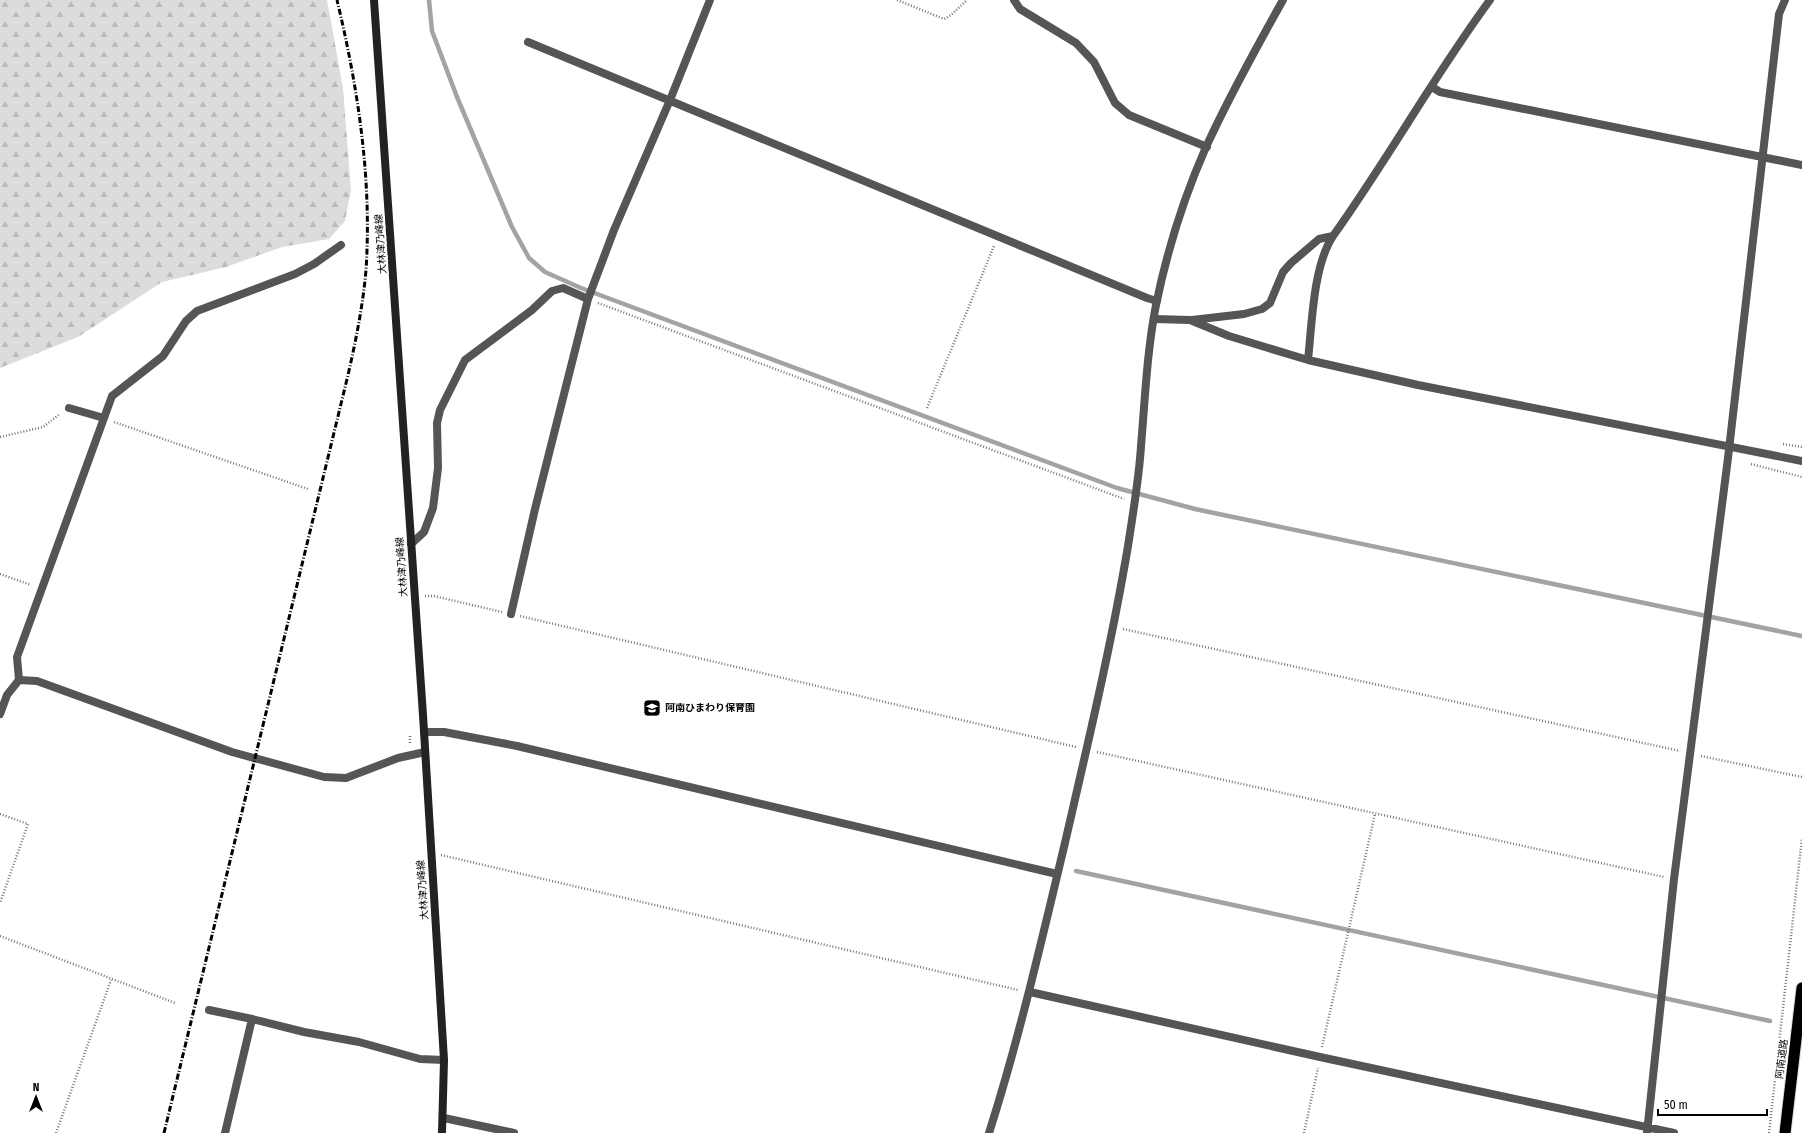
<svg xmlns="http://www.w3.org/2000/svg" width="1802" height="1133" font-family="'Fira Sans Condensed','Noto Sans JP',sans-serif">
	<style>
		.forest { fill: url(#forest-firs) }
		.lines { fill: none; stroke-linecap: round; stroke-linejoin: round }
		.stream { stroke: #a3a3a3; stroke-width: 4.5 }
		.trunk-casing { stroke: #dbdbdb; stroke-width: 13 }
		.path { stroke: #777; stroke-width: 2.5; stroke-dasharray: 1 2; stroke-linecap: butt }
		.minor { stroke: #555; stroke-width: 8 }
		.tertiary { stroke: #555; stroke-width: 8 }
		.secondary { stroke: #222; stroke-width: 8 }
		.trunk { stroke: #000; stroke-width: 11 }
		.rail { stroke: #000; stroke-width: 3; stroke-dasharray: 6 2 1 2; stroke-linecap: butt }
		.labels { text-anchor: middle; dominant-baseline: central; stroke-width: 4; stroke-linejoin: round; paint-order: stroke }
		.street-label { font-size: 10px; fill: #000; stroke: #fff }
		.poi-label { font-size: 10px; font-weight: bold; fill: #000; stroke: #fff; text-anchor: start }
	</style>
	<defs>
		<pattern id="forest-firs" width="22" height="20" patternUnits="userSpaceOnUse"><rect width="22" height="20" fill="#dcdcdc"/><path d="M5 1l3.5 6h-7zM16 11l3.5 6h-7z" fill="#bbb"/></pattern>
	</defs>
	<rect width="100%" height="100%" fill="#fff"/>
	<!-- forest -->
	<path class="forest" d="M 0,0 L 327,0 L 343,88 L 351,190 L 345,221 L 329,239 L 282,247 L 226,267 L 162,282 L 78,337 L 0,368 Z"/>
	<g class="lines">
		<!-- stream -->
		<path class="stream" d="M 429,0 L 432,31 L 457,97 L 512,227 L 529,258 L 545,272 L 581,288 L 1117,488 L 1195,509 L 1802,636
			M 1076,871 L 1770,1021"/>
		<!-- trunk casing -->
		<g class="trunk-casing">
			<path id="trunk" d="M 1785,1133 L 1802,988"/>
		</g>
		<!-- path -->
		<path class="path" d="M 897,0 L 944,19 L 951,15 L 967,0
			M 598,303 L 1124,499
			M 927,408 L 994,246
			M 114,422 L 308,489
			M 0,437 L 43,427 L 60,414
			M 1783,444 L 1802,447
			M 1751,464 L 1802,477
			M 0,574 L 31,585
			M 425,596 L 434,596 L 502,612
			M 520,616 L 1076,747
			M 1123,629 L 1680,751
			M 410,736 L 410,745
			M 1097,752 L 1664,877
			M 1701,756 L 1802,777
			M 0,814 L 28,824 L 0,903
			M 441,855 L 1018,990
			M 0,936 L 175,1003
			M 1322,1047 L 1375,814
			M 56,1133 L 111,980
			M 1304,1133 L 1318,1068
			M 1769,1133 L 1802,838"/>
		<!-- minor -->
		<path class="minor" d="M 1014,0 L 1020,9 L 1076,43 L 1094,62 L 1115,103 L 1129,115 L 1207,147
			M 528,42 L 1147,298 L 1157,301
			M 1432,87 L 1440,92 L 1802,165
			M 1333,236 C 1388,159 1434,76 1490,0
			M 1154,319 L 1190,320 L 1229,336 L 1308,360 L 1418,385 L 1802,461
			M 1192,320 L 1244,314 L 1262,309 L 1270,303 L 1283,272 L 1291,263 L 1319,239 L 1333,236 C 1313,266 1312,324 1308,360
			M 69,408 L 104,418
			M 411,544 L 424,532 L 433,508 L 438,468 L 437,423 L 440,410 L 465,360 L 532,310 L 552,291 L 563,288 L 588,299
			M 511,614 L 535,509 L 588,299 L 614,230 L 670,100 L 710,0
			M 19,680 L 17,657 L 112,396 L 163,356 L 186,321 L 197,311 L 295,274 L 314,264 L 341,245
			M 424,732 L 444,732 L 517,746 L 1057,874
			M 1030,992 L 1320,1057 L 1674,1133
			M 209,1010 L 252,1019 L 225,1133
			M 252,1019 L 304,1032 L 359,1042 L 420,1059 L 444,1060
			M 444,1118 L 514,1133
			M 1647,1133 L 1674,879 L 1728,458 L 1779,14 L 1785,0"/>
		<!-- tertiary -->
		<path class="tertiary" d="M 0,714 L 7,695 L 19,680 L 37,681 L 232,752 L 324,777 L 346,778 L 398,758 L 425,752
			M 989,1133 C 1019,1039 1041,943 1064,847 C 1087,747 1111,647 1128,546 C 1133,513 1139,479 1141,446 C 1145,399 1147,351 1156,305 C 1167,251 1184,197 1206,147 C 1229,97 1256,48 1283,0"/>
		<!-- secondary -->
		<path class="secondary" d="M 374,0 L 423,715 L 444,1060 L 442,1133"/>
		<!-- trunk -->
		<use href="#trunk" class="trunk"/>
		<!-- rail -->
		<path class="rail" d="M 164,1133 L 348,375 C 356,340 363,305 366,270 C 372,179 358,88 337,0"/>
	</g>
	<!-- icons -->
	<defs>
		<g id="school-square" transform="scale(0.9)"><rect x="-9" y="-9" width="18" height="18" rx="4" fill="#000" stroke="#fff"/><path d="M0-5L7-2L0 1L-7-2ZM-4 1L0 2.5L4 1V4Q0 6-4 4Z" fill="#fff"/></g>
	</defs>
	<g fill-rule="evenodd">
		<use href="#school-square" x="652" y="708"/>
	</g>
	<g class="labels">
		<!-- street labels -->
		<g class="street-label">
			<text transform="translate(381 244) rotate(-94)">大林津乃峰線</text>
			<text transform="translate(402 567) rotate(-94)">大林津乃峰線</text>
			<text transform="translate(423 890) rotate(-94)">大林津乃峰線</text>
			<text transform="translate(1782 1059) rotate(-83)">阿南道路</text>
		</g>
		<!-- poi labels -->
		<g class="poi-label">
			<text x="665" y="708">阿南ひまわり保育園</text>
		</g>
	</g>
	<!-- north arrow -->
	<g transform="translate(36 1097)" stroke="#ffffff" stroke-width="3" paint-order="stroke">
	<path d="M0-3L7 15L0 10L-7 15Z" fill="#000000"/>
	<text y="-6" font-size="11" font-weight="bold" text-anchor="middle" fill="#000000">N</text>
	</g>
	<!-- scale -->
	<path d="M1658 1109v6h109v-6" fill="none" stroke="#000000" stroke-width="2"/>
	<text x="1664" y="1109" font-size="12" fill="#000000" stroke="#ffffff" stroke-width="3" paint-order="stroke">50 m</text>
</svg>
